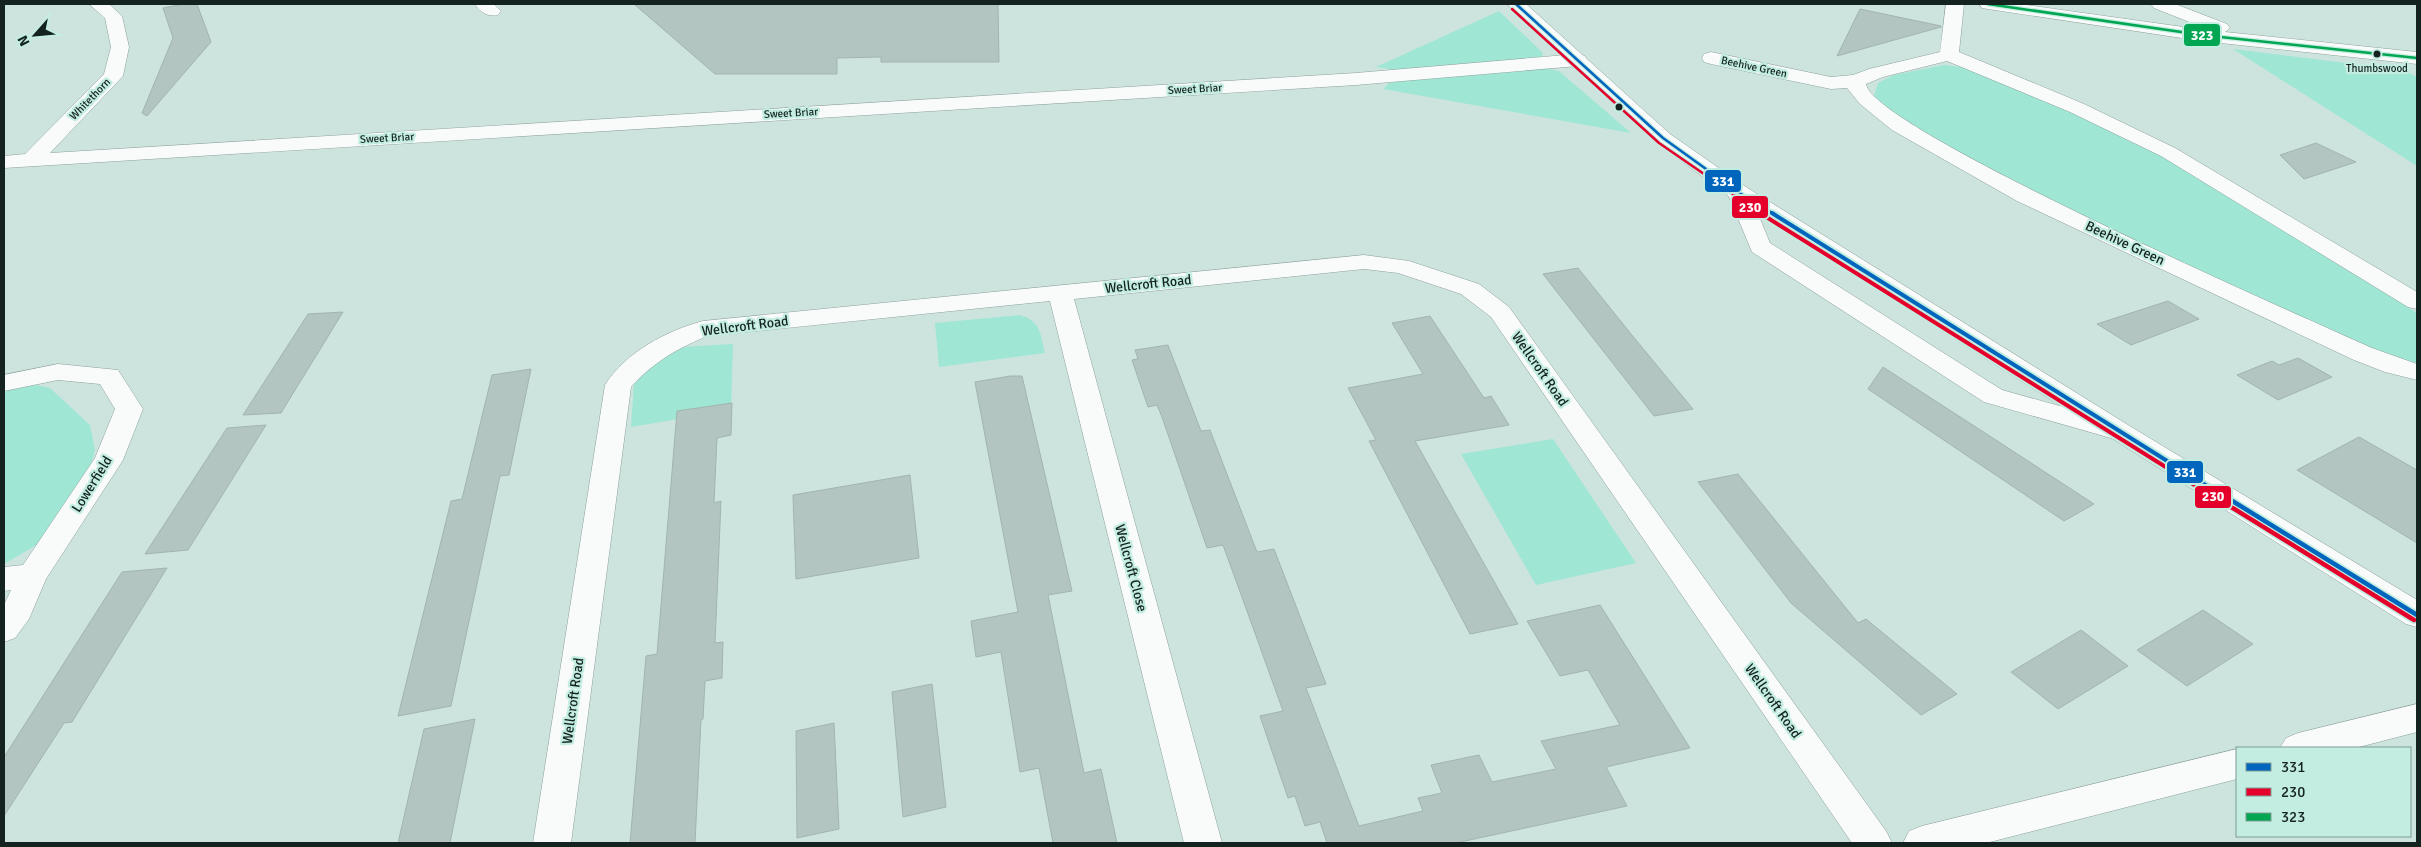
<svg xmlns="http://www.w3.org/2000/svg" width="2421" height="847" font-family="Signika,sans-serif">
	<style>
		.green { fill: #9fe6d5 }
		.building { fill: #b3c5c0; stroke: #a2b4af }
		.lines { fill: none; stroke-linecap: round; stroke-linejoin: round }
		.minor-casing { stroke: #8ea09b; stroke-width: 1 }
		.tertiary-casing { stroke: #8ea09b; stroke-width: 1 }
		.minor { fill: #f8fbfa; fill-rule: evenodd }
		.tertiary { fill: #f8fbfa; fill-rule: evenodd }
		.bus-1-far2-casing { stroke: #c4ede2; stroke-width: 5 }
		.bus-1-far1-casing { stroke: #c4ede2; stroke-width: 8 }
		.bus-1-casing { stroke: #c4ede2; stroke-width: 8 }
		.bus-2-far2-casing { stroke: #c4ede2; stroke-width: 5 }
		.bus-2-far1-casing { stroke: #c4ede2; stroke-width: 8 }
		.bus-2-casing { stroke: #c4ede2; stroke-width: 8 }
		.bus-3-casing { stroke: #c4ede2; stroke-width: 5 }
		.bus-1-far2 { stroke: #0065bd; stroke-width: 2.5 }
		.bus-1-far1 { stroke: #0065bd; stroke-width: 4 }
		.bus-1 { stroke: #0065bd; stroke-width: 4.5 }
		.bus-2-far2 { stroke: #e4002b; stroke-width: 2.5 }
		.bus-2-far1 { stroke: #e4002b; stroke-width: 4 }
		.bus-2 { stroke: #e4002b; stroke-width: 4.5 }
		.bus-3 { stroke: #00a651; stroke-width: 2.5 }
		.bus-dot { fill: #14231f; stroke: #c4ede2; stroke-width: 2 }
		.labels { text-anchor: middle; dominant-baseline: central; stroke-width: 4.5; stroke-linejoin: round; paint-order: stroke }
		.far-street-label { font-size: 11px; fill: #14231f; stroke: #c4ede2 }
		.far-bus-label { font-size: 11px; fill: #14231f; stroke: #c4ede2 }
		.street-label { font-size: 14px; fill: #14231f; stroke: #c4ede2 }
		.line-badge { stroke: #c4ede2; stroke-width: 2 }
		.badge-label { font-size: 14px; text-anchor: middle; font-weight: bold; fill: #fff }
	</style>
	<rect width="100%" height="100%" fill="#cde4de"/>
	<!-- green -->
	<path class="green" d="M 1499,11 L 1543,53 L 1541,58 L 1396,70 L 1376,67 Z
		M 2233,49 L 2403,70 L 2417,77 L 2417,166 Z
		M 1944,65 L 1971,68 L 2074,112 L 2157,152 L 2417,313 L 2417,363 L 2404,361 L 2350,340 L 2038,198 L 1906,124 L 1881,106 L 1874,95 L 1878,83 L 1894,75 Z
		M 1544,68 L 1559,71 L 1631,133 L 1383,89 L 1389,83 L 1401,81 Z
		M 1020,315 C 1041,321 1040,333 1045,353 L 939,367 L 935,323 Z
		M 733,344 L 731,410 L 631,427 L 634,384 L 647,367 L 682,347 Z
		M 27,383 L 50,388 L 90,425 L 95,450 L 88,475 L 47,539 L 4,564 L 4,387 Z
		M 1553,439 L 1636,563 L 1536,585 L 1461,454 Z"/>
	<!-- building -->
	<path class="building" d="M 184,4 L 197,4 L 211,42 L 147,116 L 142,113 L 173,38 L 163,8 Z
		M 634,4 L 998,4 L 999,62 L 881,62 L 881,57 L 837,58 L 837,74 L 715,74 Z
		M 1860,9 L 1941,26 L 1941,27 L 1837,56 Z
		M 2316,143 L 2356,162 L 2304,179 L 2280,155 Z
		M 1578,268 L 1631,334 L 1693,409 L 1654,416 L 1543,274 Z
		M 2168,301 L 2199,319 L 2131,345 L 2097,324 Z
		M 343,312 L 281,413 L 243,415 L 308,314 Z
		M 1430,316 L 1484,398 L 1491,396 L 1509,425 L 1415,441 L 1518,624 L 1470,634 L 1369,441 L 1376,440 L 1348,388 L 1423,374 L 1392,323 Z
		M 1168,345 L 1201,431 L 1210,430 L 1257,552 L 1274,549 L 1326,684 L 1306,688 L 1359,826 L 1423,811 L 1418,798 L 1442,793 L 1431,765 L 1479,755 L 1492,782 L 1556,769 L 1541,741 L 1620,725 L 1588,670 L 1560,676 L 1527,621 L 1600,605 L 1690,748 L 1606,767 L 1627,806 L 1456,843 L 1327,843 L 1320,822 L 1305,826 L 1295,796 L 1288,798 L 1260,716 L 1283,711 L 1251,622 L 1223,545 L 1207,548 L 1162,417 L 1157,405 L 1148,407 L 1132,360 L 1138,359 L 1135,350 Z
		M 2298,358 L 2332,377 L 2278,400 L 2237,375 L 2272,361 L 2279,365 Z
		M 1883,367 L 2002,444 L 2094,504 L 2064,521 L 1868,389 Z
		M 531,369 L 509,475 L 500,476 L 451,706 L 398,716 L 451,501 L 462,499 L 492,375 Z
		M 1010,376 L 1022,376 L 1072,591 L 1048,595 L 1084,773 L 1101,769 L 1117,843 L 1053,843 L 1039,768 L 1020,772 L 1001,652 L 976,657 L 971,621 L 1018,612 L 975,382 Z
		M 732,403 L 731,435 L 717,438 L 714,503 L 721,501 L 715,643 L 723,642 L 722,678 L 705,681 L 703,719 L 701,720 L 695,843 L 630,843 L 646,656 L 657,654 L 677,411 Z
		M 266,425 L 188,550 L 145,554 L 227,428 Z
		M 2359,437 L 2417,470 L 2417,543 L 2297,470 Z
		M 1738,474 L 1858,623 L 1866,619 L 1957,694 L 1921,715 L 1791,603 L 1698,482 Z
		M 910,475 L 919,558 L 796,579 L 793,495 Z
		M 167,568 L 72,722 L 64,723 L 4,816 L 4,757 L 122,572 Z
		M 2203,610 L 2253,644 L 2187,686 L 2137,650 Z
		M 2081,630 L 2128,666 L 2058,709 L 2011,672 Z
		M 932,684 L 946,807 L 903,817 L 892,692 Z
		M 475,719 L 450,843 L 398,843 L 424,729 Z
		M 834,723 L 839,829 L 797,838 L 796,731 Z"/>
	<g class="lines">
		<!-- minor casing -->
		<g class="minor-casing">
			<path id="minor" d="M 89,4 L 109,4 L 122,16 L 129,47 L 123,76 L 50,153 L 1356,73 L 1578,54 L 1585,56 L 1587,60 L 1585,64 L 1578,66 L 1356,85 L 4,168 L 4,156 L 25,154 L 104,74 L 111,47 L 105,18 Z
				M 475,4 L 494,4 L 501,11 L 498,15 C 488,17 481,13 475,4 Z
				M 1946,4 L 1964,4 L 1959,52 L 2084,104 L 2175,148 L 2417,292 L 2417,309 L 2408,307 L 2161,156 L 2070,112 L 1947,61 L 1883,77 L 1866,84 C 1872,129 2308,319 2372,348 L 2417,364 L 2417,380 L 2385,372 L 2354,360 L 2017,201 L 1892,130 L 1860,104 L 1847,88 L 1831,89 L 1711,64 L 1704,62 L 1702,58 L 1704,54 L 1711,52 L 1831,77 L 1853,75 L 1869,69 L 1940,52 Z
				M 1979,4 L 2019,4 L 2212,31 L 2154,8 L 2151,4 L 2175,4 L 2227,24 L 2230,28 L 2225,32 L 2417,52 L 2417,64 L 2202,41 L 1988,9 L 1982,8 Z
				M 1738,185 L 1746,187 L 1749,192 L 1770,243 L 2002,390 L 2128,425 L 2132,431 L 2128,437 L 2118,440 L 1984,402 L 1752,252 L 1727,192 L 1730,187 Z
				M 1364,255 L 1409,261 L 1479,284 L 1509,307 L 1886,831 L 1892,843 L 1852,843 L 1491,317 L 1461,294 L 1398,273 L 1364,269 L 1074,299 L 1222,843 L 1184,843 L 1050,301 L 707,336 C 678,348 652,363 631,387 L 571,843 L 533,843 L 605,385 C 626,352 666,331 703,321 Z
				M 58,364 L 118,370 L 143,409 L 123,460 L 46,579 L 29,619 L 15,638 L 4,642 L 4,605 L 11,590 L 4,591 L 4,567 L 23,565 L 95,458 L 115,409 L 100,384 L 58,380 L 4,391 L 4,375 Z
				M 2417,704 L 2417,732 L 2355,748 L 2280,748 L 2286,738 L 2298,733 Z
				M 2237,749 L 2237,779 L 1986,843 L 1903,843 L 1909,831 L 1922,826 Z"/>
		</g>
		<!-- tertiary casing -->
		<g class="tertiary-casing">
			<path id="tertiary" d="M 1507,4 L 1526,4 L 1670,134 L 1746,187 L 2128,425 L 2417,600 L 2417,627 L 2406,624 L 1730,197 L 1656,142 Z"/>
		</g>
		<!-- minor -->
		<use href="#minor" class="minor"/>
		<!-- tertiary -->
		<use href="#tertiary" class="tertiary"/>
		<!-- bus-1-far2 casing -->
		<g class="bus-1-far2-casing">
			<path id="bus-1-far2" d="M 1516,4 L 1663,138 L 1738,192 L 1774,214"/>
		</g>
		<!-- bus-1-far1 casing -->
		<g class="bus-1-far1-casing">
			<path id="bus-1-far1" d="M 1772,213 L 2215,491"/>
		</g>
		<!-- bus-1 casing -->
		<g class="bus-1-casing">
			<path id="bus-1" d="M 2213,489 L 2417,615"/>
		</g>
		<!-- bus-2-far2 casing -->
		<g class="bus-2-far2-casing">
			<path id="bus-2-far2" d="M 1512,9 L 1659,143 L 1762,214"/>
		</g>
		<!-- bus-2-far1 casing -->
		<g class="bus-2-far1-casing">
			<path id="bus-2-far1" d="M 1760,213 L 2204,491"/>
		</g>
		<!-- bus-2 casing -->
		<g class="bus-2-casing">
			<path id="bus-2" d="M 2202,489 L 2414,620"/>
		</g>
		<!-- bus-3 casing -->
		<g class="bus-3-casing">
			<path id="bus-3" d="M 1988,4 L 2202,35 L 2417,58"/>
		</g>
		<!-- bus-1-far2 -->
		<use href="#bus-1-far2" class="bus-1-far2"/>
		<!-- bus-1-far1 -->
		<use href="#bus-1-far1" class="bus-1-far1"/>
		<!-- bus-1 -->
		<use href="#bus-1" class="bus-1"/>
		<!-- bus-2-far2 -->
		<use href="#bus-2-far2" class="bus-2-far2"/>
		<!-- bus-2-far1 -->
		<use href="#bus-2-far1" class="bus-2-far1"/>
		<!-- bus-2 -->
		<use href="#bus-2" class="bus-2"/>
		<!-- bus-3 -->
		<use href="#bus-3" class="bus-3"/>
	</g>
	<!-- markers -->
	<g class="bus-dot">
		<circle cx="2377" cy="54" r="4.5"/>
		<circle cx="1619" cy="107" r="4.5"/>
	</g>
	<g class="labels">
		<!-- far-street labels -->
		<g class="far-street-label">
			<text transform="translate(1754 67) rotate(12)">Beehive Green</text>
			<text transform="translate(1195 89) rotate(-3)">Sweet Briar</text>
			<text transform="translate(90 99) rotate(-46)">Whitethorn</text>
			<text transform="translate(791 113) rotate(-3)">Sweet Briar</text>
			<text transform="translate(387 138) rotate(-3)">Sweet Briar</text>
		</g>
		<!-- far-bus labels -->
		<g class="far-bus-label">
			<text x="2377" y="68">Thumbswood</text>
		</g>
		<!-- street labels -->
		<g class="street-label">
			<text transform="translate(2125 243) rotate(25)">Beehive Green</text>
			<text transform="translate(1148 284) rotate(-6)">Wellcroft Road</text>
			<text transform="translate(745 326) rotate(-7)">Wellcroft Road</text>
			<text transform="translate(1540 369) rotate(55)">Wellcroft Road</text>
			<text transform="translate(92 484) rotate(-58)">Lowerfield</text>
			<text transform="translate(1131 568) rotate(75)">Wellcroft Close</text>
			<text transform="translate(573 701) rotate(-82)">Wellcroft Road</text>
			<text transform="translate(1773 701) rotate(55)">Wellcroft Road</text>
		</g>
	</g>
	<g class="line-badge">
		<rect x="2183" y="23" width="38" height="24" rx="5" fill="#00a651"/>
		<rect x="1704" y="169" width="38" height="24" rx="5" fill="#0065bd"/>
		<rect x="1731" y="195" width="38" height="24" rx="5" fill="#e4002b"/>
		<rect x="2166" y="460" width="38" height="24" rx="5" fill="#0065bd"/>
		<rect x="2194" y="485" width="38" height="24" rx="5" fill="#e4002b"/>
	</g>
	<g class="badge-label">
		<text x="2202" y="40">323</text>
		<text x="1723" y="186">331</text>
		<text x="1750" y="212">230</text>
		<text x="2185" y="477">331</text>
		<text x="2213" y="501">230</text>
	</g>
	<!-- border -->
	<rect width="2421" height="847" fill="none" stroke="#14231f" stroke-width="10"/>
	<!-- legend -->
	<rect x="2236" y="747" width="175" height="90" fill="#c4ede2" stroke="#7e9c94"/>
	<rect x="2246" y="763" width="25" height="8" fill="#0065bd" stroke="#7e9c94"/>
	<text x="2281" y="772" font-size="15" fill="#14231f">331</text>
	<rect x="2246" y="788" width="25" height="8" fill="#e4002b" stroke="#7e9c94"/>
	<text x="2281" y="797" font-size="15" fill="#14231f">230</text>
	<rect x="2246" y="813" width="25" height="8" fill="#00a651" stroke="#7e9c94"/>
	<text x="2281" y="822" font-size="15" fill="#14231f">323</text>
	<!-- north arrow -->
	<g transform="translate(35 35) rotate(243)" stroke="#c4ede2" stroke-width="4" paint-order="stroke">
	<path d="M0-4L9 19L0 12L-9 19Z" fill="#14231f"/>
	<text y="-8" font-size="14" font-weight="bold" text-anchor="middle" fill="#14231f">N</text>
	</g>
</svg>
